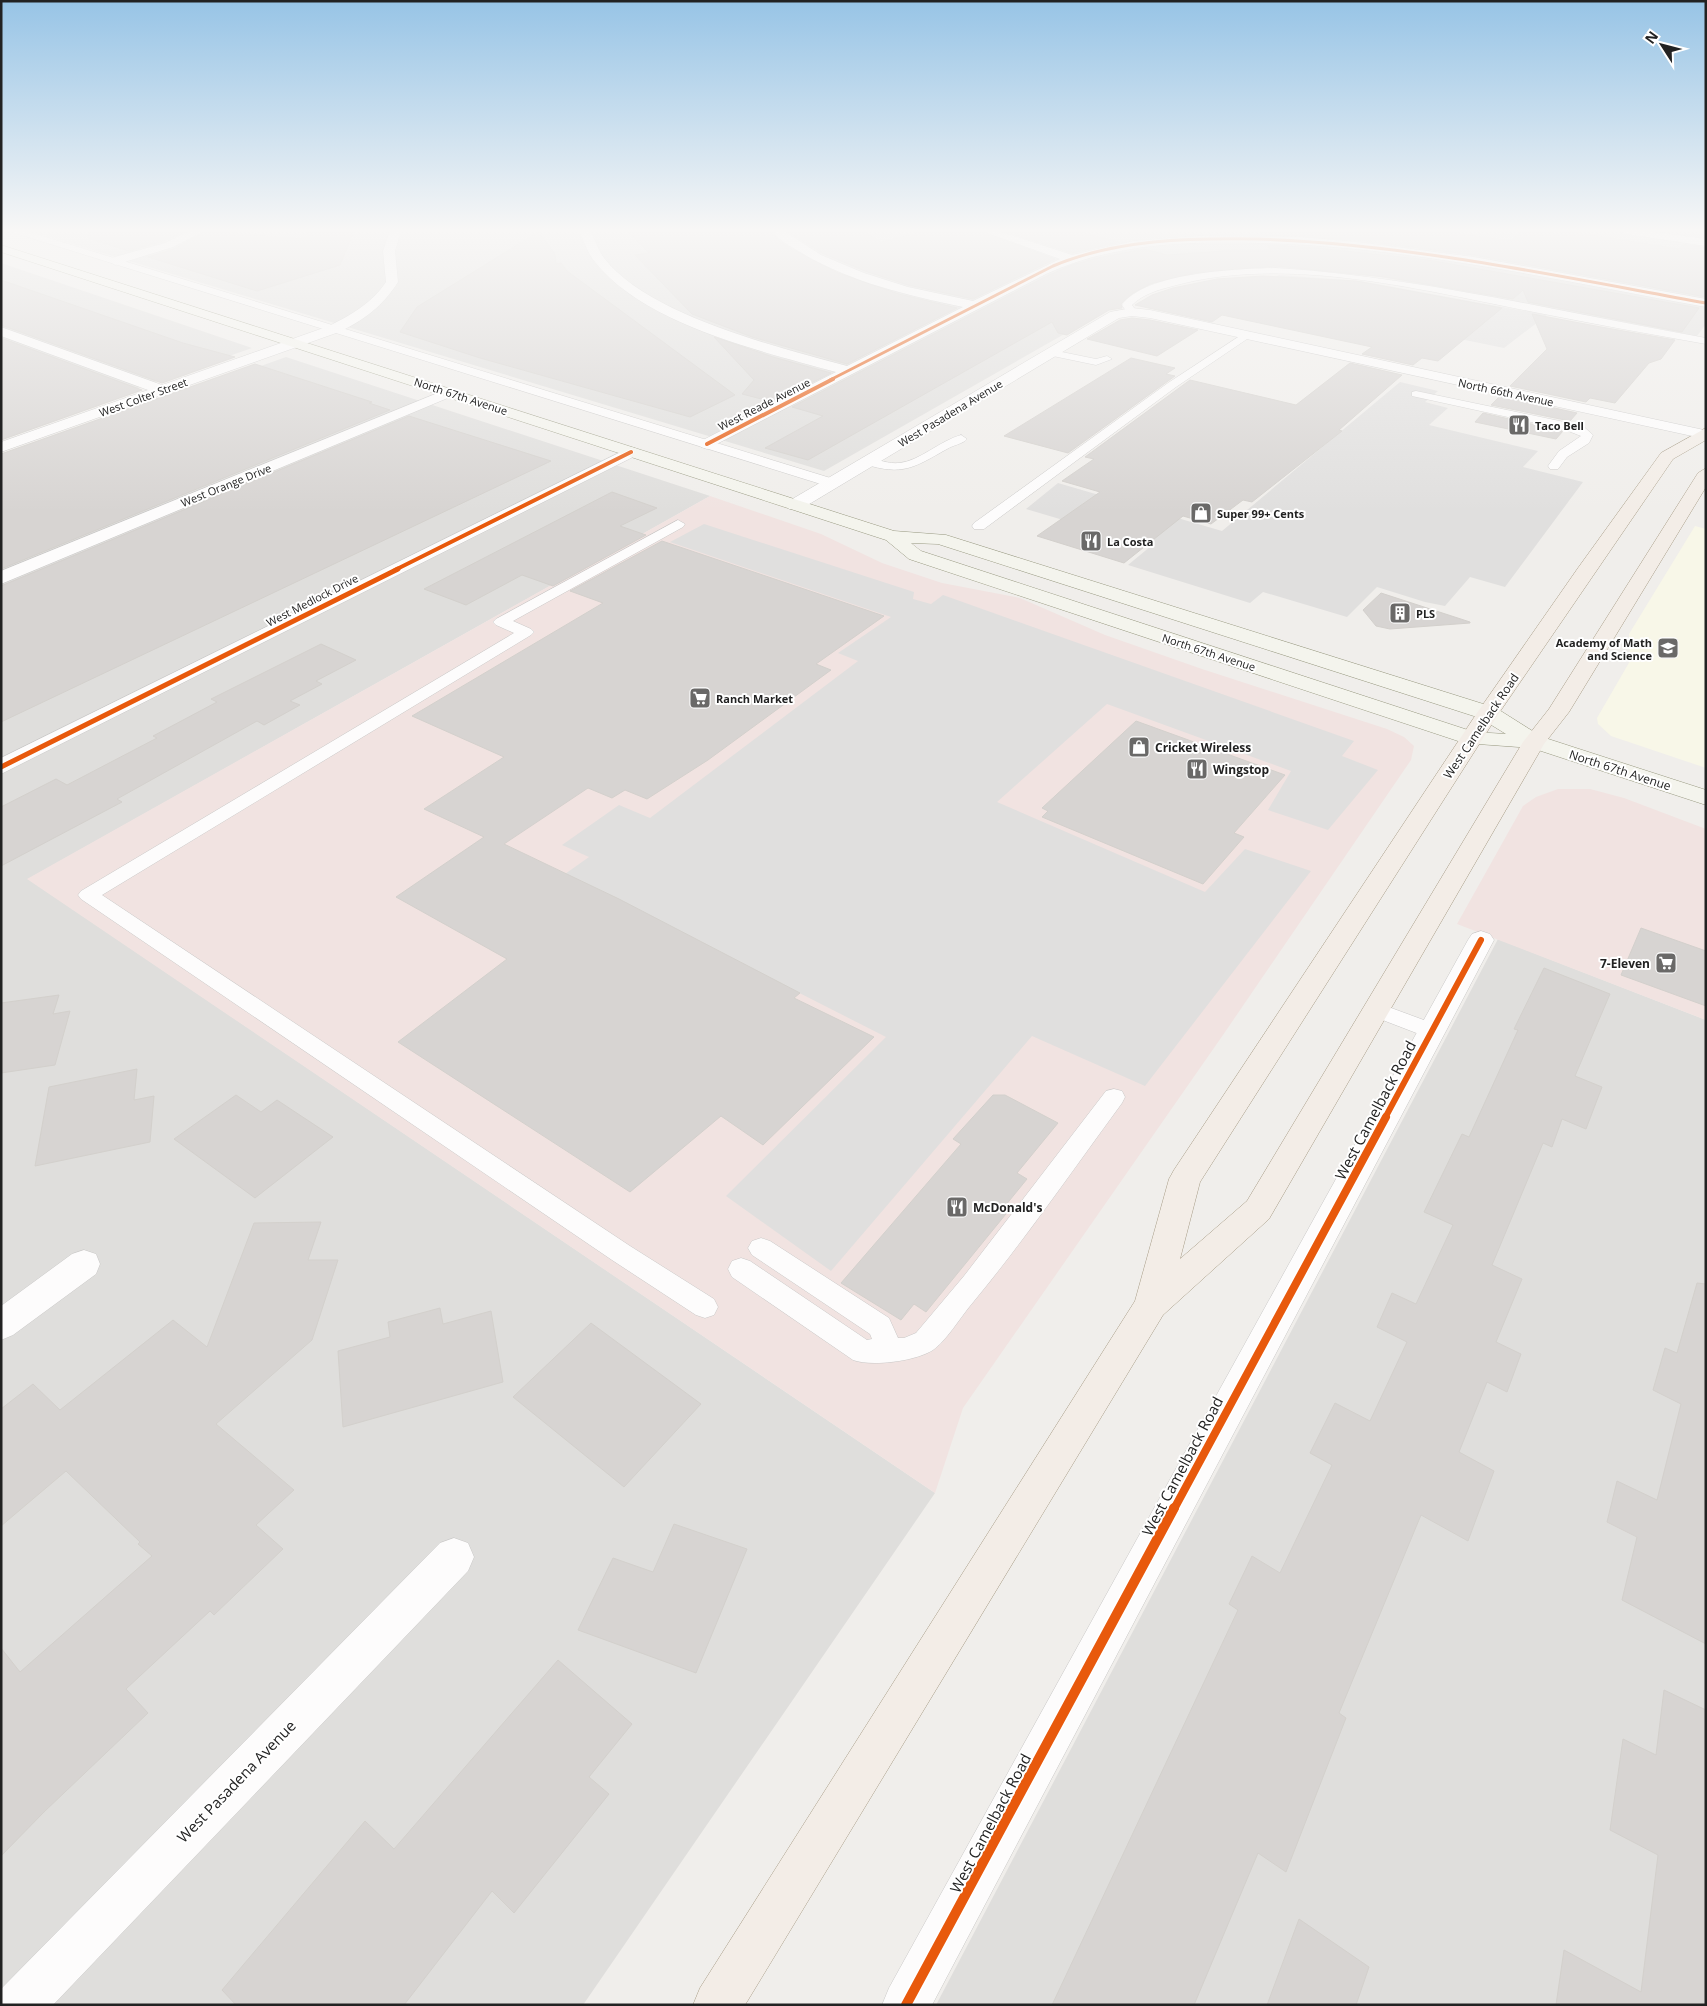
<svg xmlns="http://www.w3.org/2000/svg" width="1707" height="2006" font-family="'Open Sans',sans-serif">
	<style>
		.residential { fill: #dfdedc }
		.commercial { fill: #f1e3e1 }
		.education { fill: #f8f7e8 }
		.parking { fill: #e0dfde }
		.building { fill: #d7d4d2; stroke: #d3d0cc }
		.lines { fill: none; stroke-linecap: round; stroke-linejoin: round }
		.service-casing { stroke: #c9c8c7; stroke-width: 1 }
		.minor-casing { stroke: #c9c8c7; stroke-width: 1 }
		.secondary-casing { stroke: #999a82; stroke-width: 1 }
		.primary-casing { stroke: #a79c86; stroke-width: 1 }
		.service { fill: #fdfcfc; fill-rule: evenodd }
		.minor { fill: #fdfcfc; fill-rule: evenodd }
		.secondary { fill: #f4f4ed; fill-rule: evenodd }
		.primary { fill: #f3ede7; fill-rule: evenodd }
		.cycleway-far5-casing { stroke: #fff; stroke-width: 4.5 }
		.cycleway-far4-casing { stroke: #fff; stroke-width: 5.5 }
		.cycleway-far3-casing { stroke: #fff; stroke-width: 8 }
		.cycleway-far2-casing { stroke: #fff; stroke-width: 9 }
		.cycleway-far1-casing { stroke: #fff; stroke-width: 11 }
		.cycleway-casing { stroke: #fff; stroke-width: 13 }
		.cycleway-far5 { stroke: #e8590c; stroke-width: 3 }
		.cycleway-far4 { stroke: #e8590c; stroke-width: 4 }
		.cycleway-far3 { stroke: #e8590c; stroke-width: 5 }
		.cycleway-far2 { stroke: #e8590c; stroke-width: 6 }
		.cycleway-far1 { stroke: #e8590c; stroke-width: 8 }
		.cycleway { stroke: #e8590c; stroke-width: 10 }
		.labels { text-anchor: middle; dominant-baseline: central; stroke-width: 4; stroke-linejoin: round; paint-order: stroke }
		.far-street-label { font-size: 11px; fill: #222; stroke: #fff }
		.far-poi-label { font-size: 11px; font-weight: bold; fill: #222; stroke: #fff; text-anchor: start }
		.street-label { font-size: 12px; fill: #222; stroke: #fff }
		.poi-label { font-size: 12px; font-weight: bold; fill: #222; stroke: #fff; text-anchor: start }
		.near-street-label { font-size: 15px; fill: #222; stroke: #fff }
	</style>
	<rect width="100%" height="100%" fill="#f0eeeb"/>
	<!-- residential -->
	<path class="residential" d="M 30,231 L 1706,231 L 1706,324 L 1697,336 L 1374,276 L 1285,269 L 1219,270 L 1154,283 L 824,471 Z
		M 1,263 L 252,348 L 1,436 Z
		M 286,357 L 710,496 L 28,879 L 935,1493 L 583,2005 L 1,2005 L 1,459 Z
		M 1498,939 L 1706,1020 L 1706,2005 L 936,2005 Z"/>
	<!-- commercial -->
	<path class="commercial" d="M 710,496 L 821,534 L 882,563 L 942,583 L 1020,598 L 1105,635 L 1202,669 L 1387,729 L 1404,737 L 1414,746 L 1411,760 L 1223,1035 L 963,1408 L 935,1493 L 27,879 Z
		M 1558,789 L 1590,789 L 1624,798 L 1706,829 L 1706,1020 L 1457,924 L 1523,806 L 1536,797 Z"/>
	<!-- education -->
	<path class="education" d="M 1695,526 L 1706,529 L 1706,768 L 1611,736 L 1598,724 L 1597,718 L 1630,661 L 1629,634 Z"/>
	<!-- parking -->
	<path class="parking" d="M 1279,275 L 1361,281 L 1547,315 L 1504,348 L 1245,295 Z
		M 1400,382 L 1438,391 L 1425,402 L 1448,408 L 1429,425 L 1538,451 L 1523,467 L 1583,482 L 1505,587 L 1470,577 L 1445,606 L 1425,602 L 1377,587 L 1347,617 L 1263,592 L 1250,603 L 1128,565 L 1151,546 L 1026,509 L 1058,483 L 1222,531 Z
		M 704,524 L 914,592 L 913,599 L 931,604 L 943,595 L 1354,741 L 1342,756 L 1378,770 L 1328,830 L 1268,810 L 1291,771 L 1107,704 L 997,802 L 1205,892 L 1245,849 L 1311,871 L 1145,1086 L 1032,1036 L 831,1271 L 726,1196 L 886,1037 L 565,874 L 589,857 L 562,845 L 619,805 L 650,818 L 858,661 L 838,653 L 891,617 L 670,542 Z"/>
	<!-- building -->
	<path class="building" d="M 89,231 L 186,231 L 164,241 L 129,251 L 88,238 Z
		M 206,231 L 303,239 L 308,231 L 354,231 L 340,265 L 257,291 L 148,257 L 174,249 Z
		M 628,231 L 772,231 L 777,239 L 788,247 L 838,273 L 899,294 L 957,308 L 847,364 L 752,337 L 692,314 L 635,255 L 649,253 Z
		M 787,231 L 863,231 L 881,242 L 925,231 L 980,231 L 1055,259 L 973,299 L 908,285 L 865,271 L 822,253 Z
		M 1003,231 L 1075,231 L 1119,242 L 1072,253 Z
		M 1260,231 L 1444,231 L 1510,241 L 1523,231 L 1559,234 L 1566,231 L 1679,249 L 1683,244 L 1706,248 L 1706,297 L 1474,255 L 1357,240 L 1263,235 Z
		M 538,232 L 555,254 L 556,264 L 561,263 L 567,271 L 735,395 L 690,417 L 480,358 L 400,332 L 417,307 Z
		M 1268,245 L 1317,248 L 1428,260 L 1699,308 L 1682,332 L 1528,302 L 1523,290 L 1513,299 L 1385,277 L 1276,266 L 1194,273 L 1150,284 L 1133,293 L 1121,304 L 1122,308 L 1109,310 L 1067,335 L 1058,333 L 1052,322 L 808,460 L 765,448 L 823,416 L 792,407 L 1047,276 L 1072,265 L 1098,258 L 1144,249 L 1167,255 L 1224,251 L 1271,251 Z
		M 1263,276 L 1356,281 L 1502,308 L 1438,361 L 1422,358 L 1413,365 L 1362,354 L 1372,347 L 1222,315 L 1212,322 L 1135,305 L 1152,295 L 1173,288 L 1217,279 Z
		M 1,280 L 183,343 L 235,357 L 162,383 L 1,325 Z
		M 1532,314 L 1601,327 L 1675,340 L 1661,359 L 1649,363 L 1615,403 L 1590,398 L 1586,402 L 1510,386 L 1547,349 Z
		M 1132,318 L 1150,320 L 1198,330 L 1157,356 L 1087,339 L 1120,320 Z
		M 714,337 L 773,357 L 831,373 L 773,402 L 742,394 L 754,380 Z
		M 1,338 L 142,390 L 1,440 Z
		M 1131,358 L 1175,368 L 1166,374 L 1175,376 L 1068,453 L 1004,436 Z
		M 1350,363 L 1402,375 L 1339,430 L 1342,431 L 1252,502 L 1243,500 L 1211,524 L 1183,516 L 1124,563 L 1037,536 L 1100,492 L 1062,481 L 1094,459 L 1085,457 L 1190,380 L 1296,405 Z
		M 255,364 L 372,402 L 369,403 L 390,410 L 1,569 L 1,454 Z
		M 1500,396 L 1577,413 L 1570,421 L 1491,405 Z
		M 1483,413 L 1562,431 L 1563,431 L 1556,439 L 1475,422 Z
		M 409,416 L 551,461 L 1,722 L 1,586 Z
		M 612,492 L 657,508 L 620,526 L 646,535 L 553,586 L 522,575 L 466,605 L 424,589 Z
		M 662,541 L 884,616 L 816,664 L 831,670 L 708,760 L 647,799 L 625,790 L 612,798 L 588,788 L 504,844 L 619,899 L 800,993 L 794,998 L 874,1037 L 763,1145 L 721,1116 L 630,1192 L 398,1042 L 507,959 L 396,897 L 484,837 L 424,809 L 504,757 L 412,716 L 603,603 L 570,591 Z
		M 1381,593 L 1470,622 L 1470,623 L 1390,629 L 1376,626 L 1363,610 Z
		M 321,644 L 356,660 L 316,681 L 322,684 L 290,701 L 300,705 L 264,725 L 257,721 L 117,799 L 122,802 L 1,866 L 1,807 L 56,779 L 67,785 L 157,738 L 153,736 L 217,702 L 211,699 Z
		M 1136,721 L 1285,775 L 1234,833 L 1244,837 L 1203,884 L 1042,817 L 1048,811 L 1042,808 Z
		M 1641,928 L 1706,951 L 1706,1006 L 1621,975 Z
		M 1544,968 L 1610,994 L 1575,1076 L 1602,1087 L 1586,1129 L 1562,1119 L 1552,1147 L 1543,1143 L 1492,1265 L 1522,1279 L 1496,1342 L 1521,1354 L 1507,1392 L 1487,1382 L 1459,1452 L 1494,1471 L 1468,1541 L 1421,1515 L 1339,1713 L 1346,1718 L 1286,1872 L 1258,1853 L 1194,2005 L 1052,2005 L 1238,1610 L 1229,1604 L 1252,1556 L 1280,1573 L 1332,1465 L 1310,1453 L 1335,1403 L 1370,1421 L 1407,1342 L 1377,1327 L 1392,1293 L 1416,1304 L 1453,1225 L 1424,1212 L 1462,1134 L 1469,1137 L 1518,1030 L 1514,1029 Z
		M 59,995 L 53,1014 L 70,1011 L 55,1065 L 1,1073 L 1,1003 Z
		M 137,1069 L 134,1100 L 154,1096 L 150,1142 L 35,1166 L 49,1087 Z
		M 236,1095 L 261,1112 L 277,1100 L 333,1137 L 255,1198 L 174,1139 Z
		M 993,1095 L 1005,1095 L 1058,1123 L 1017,1173 L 1027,1179 L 1005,1206 L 1010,1209 L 926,1312 L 914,1304 L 901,1320 L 841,1283 L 961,1144 L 953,1139 Z
		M 321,1222 L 308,1260 L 338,1260 L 312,1340 L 216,1424 L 294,1490 L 256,1525 L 283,1549 L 214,1615 L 210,1611 L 126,1689 L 148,1713 L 44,1812 L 1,1856 L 1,1648 L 20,1672 L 152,1556 L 138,1544 L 140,1542 L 66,1471 L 1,1526 L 1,1409 L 33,1384 L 60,1410 L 173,1320 L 207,1347 L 254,1223 Z
		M 1697,1283 L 1706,1284 L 1706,1644 L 1622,1600 L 1637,1537 L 1607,1522 L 1617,1481 L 1657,1500 L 1681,1404 L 1653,1390 L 1665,1348 L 1677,1353 Z
		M 440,1308 L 443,1324 L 491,1311 L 503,1382 L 343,1427 L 338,1351 L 390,1337 L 388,1322 Z
		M 591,1323 L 701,1404 L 624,1487 L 513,1397 Z
		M 674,1524 L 747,1549 L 696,1673 L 578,1630 L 613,1558 L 653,1572 Z
		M 558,1660 L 632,1724 L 589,1777 L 609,1794 L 514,1913 L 492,1891 L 404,2005 L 236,2005 L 222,1990 L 365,1821 L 394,1849 Z
		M 1664,1690 L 1706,1710 L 1706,2005 L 1556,2005 L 1564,1950 L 1641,1992 L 1658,1855 L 1610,1830 L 1623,1739 L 1656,1755 Z
		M 1299,1919 L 1369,1967 L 1356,2005 L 1267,2005 Z"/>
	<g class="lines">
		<!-- service casing -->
		<g class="service-casing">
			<path id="service" d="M 14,231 L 26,231 L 837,480 L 838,483 L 837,486 L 827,486 L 15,233 Z
				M 1276,268 C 1421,277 1563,313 1706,338 L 1706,344 C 1650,334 1594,324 1539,313 C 1424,291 1288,254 1173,286 C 1158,290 1143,294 1132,305 L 1137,312 L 1136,314 L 1128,314 L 1122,305 C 1146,272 1238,269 1276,268 Z
				M 1246,332 L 1251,335 L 1250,337 L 1176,387 L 984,529 L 974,529 L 972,526 L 974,523 L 1168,383 Z
				M 1052,350 L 1096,359 L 1107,356 L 1112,359 L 1096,365 L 1048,355 L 1047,353 Z
				M 1416,391 L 1569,423 L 1584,427 L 1593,435 L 1589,443 L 1567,457 L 1558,469 L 1550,469 L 1548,466 L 1559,451 L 1581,436 L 1563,429 L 1412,396 L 1412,392 Z
				M 961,435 L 967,439 C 963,444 953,445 947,449 C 913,468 903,476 864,464 L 862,461 L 868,457 C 878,460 889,464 899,463 C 920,461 939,441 961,435 Z
				M 678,520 L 685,524 L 683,527 L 513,621 L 531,629 L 534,632 L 531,635 L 102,895 L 630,1246 L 714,1299 L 718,1307 L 714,1315 L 705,1318 L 696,1315 L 612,1260 L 81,899 L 78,895 L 81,891 L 514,633 L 496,625 L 493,622 L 496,619 Z
				M 1375,1002 L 1440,1026 L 1443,1031 L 1440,1036 L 1432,1039 L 1367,1014 L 1364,1009 L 1367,1004 Z
				M 1114,1089 L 1122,1091 L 1125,1097 L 1122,1103 C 1072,1171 1024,1241 970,1306 C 960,1318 946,1341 933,1350 C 916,1361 872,1367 853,1360 L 732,1277 L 728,1269 L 732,1261 L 741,1258 L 750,1261 L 867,1340 L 872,1339 L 870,1334 L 752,1255 L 748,1248 L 752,1241 L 761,1238 L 770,1241 L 889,1318 L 898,1338 L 904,1338 L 916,1333 L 964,1276 L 1106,1091 Z"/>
		</g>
		<!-- minor casing -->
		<g class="minor-casing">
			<path id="minor" d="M 190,231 L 204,231 L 173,247 L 115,265 L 109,261 L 111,258 L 165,243 Z
				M 390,231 L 401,231 L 395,251 L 398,282 C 383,306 364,320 339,332 L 1,452 L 1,442 L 148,390 L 1,336 L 1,327 L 162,385 L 329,326 C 351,315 372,303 386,282 L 383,251 Z
				M 579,231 L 590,231 C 595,239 598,250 604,258 C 649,316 778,347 847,366 L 963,307 C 906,295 850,282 800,252 C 790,246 779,241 774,231 L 784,231 L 821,255 L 864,273 L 908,287 L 973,301 L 1060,259 L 982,231 L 998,231 L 1072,255 L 1134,241 L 1198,236 L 1299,237 L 1357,242 L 1474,257 L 1706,299 L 1706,307 C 1558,280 1411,247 1261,243 C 1188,241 1113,243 1046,274 L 707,449 L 701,447 L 699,444 L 701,441 L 836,372 C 761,351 645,325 595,262 C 588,254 584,241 579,231 Z
				M 1620,231 L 1647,231 L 1706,239 L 1706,246 L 1626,234 Z
				M 1132,308 L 1150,310 L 1704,430 L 1706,439 L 1150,318 L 1132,316 L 1119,318 L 801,509 L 789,509 L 786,505 L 789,501 L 1110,312 Z
				M 450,388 L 455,389 L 457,392 L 455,395 L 1,584 L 1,571 Z
				M 631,447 L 637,449 L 639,452 L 637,455 L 1,774 L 1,758 Z
				M 1481,931 L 1490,934 L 1494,940 L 932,2005 L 882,2005 L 889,1988 L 1468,940 L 1472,934 Z
				M 84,1250 L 96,1254 L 100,1264 L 96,1274 L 13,1335 L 1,1340 L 1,1306 L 72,1254 Z
				M 454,1538 L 468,1543 L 474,1557 L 468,1571 L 53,2005 L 1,2005 L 2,1988 L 440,1543 Z"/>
		</g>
		<!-- secondary casing -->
		<g class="secondary-casing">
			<path id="secondary" d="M 1,245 L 894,531 L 946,535 L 1496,708 L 1542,737 L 1706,790 L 1706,805 L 1532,748 L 1464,743 L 909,559 L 886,540 L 1,252 ZM 911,543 L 938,544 L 1480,718 L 1506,734 L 1474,732 L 921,551 Z"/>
		</g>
		<!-- primary casing -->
		<g class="primary-casing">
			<path id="primary" d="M 1706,428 L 1706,440 L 1673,459 L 1499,713 L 1200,1182 L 1180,1259 L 1247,1201 L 1523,742 L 1549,709 L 1698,473 L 1706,468 L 1706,487 L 1569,712 L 1544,744 L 1269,1219 L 1163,1315 L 745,2005 L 693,2005 L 700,1988 L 1135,1301 L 1169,1179 L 1174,1170 L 1477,713 L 1578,568 L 1661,453 Z"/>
		</g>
		<!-- service -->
		<use href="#service" class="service"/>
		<!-- minor -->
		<use href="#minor" class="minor"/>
		<!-- secondary -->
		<use href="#secondary" class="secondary"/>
		<!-- primary -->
		<use href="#primary" class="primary"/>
		<!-- cycleway-far5 casing -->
		<g class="cycleway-far5-casing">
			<path id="cycleway-far5" d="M 830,380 L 1053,266 C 1117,239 1189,238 1258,239 C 1409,244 1557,276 1706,303"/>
		</g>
		<!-- cycleway-far4 casing -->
		<g class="cycleway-far4-casing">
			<path id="cycleway-far4" d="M 707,444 L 833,379
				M 395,570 L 631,452"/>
		</g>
		<!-- cycleway-far3 casing -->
		<g class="cycleway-far3-casing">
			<path id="cycleway-far3" d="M 1,767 L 398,569"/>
		</g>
		<!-- cycleway-far2 casing -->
		<g class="cycleway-far2-casing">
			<path id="cycleway-far2" d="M 1385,1118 L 1481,940"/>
		</g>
		<!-- cycleway-far1 casing -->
		<g class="cycleway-far1-casing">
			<path id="cycleway-far1" d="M 1174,1509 L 1386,1117"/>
		</g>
		<!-- cycleway casing -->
		<g class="cycleway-casing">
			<path id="cycleway" d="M 906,2005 L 1174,1508"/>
		</g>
		<!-- cycleway-far5 -->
		<use href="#cycleway-far5" class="cycleway-far5"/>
		<!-- cycleway-far4 -->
		<use href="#cycleway-far4" class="cycleway-far4"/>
		<!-- cycleway-far3 -->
		<use href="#cycleway-far3" class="cycleway-far3"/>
		<!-- cycleway-far2 -->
		<use href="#cycleway-far2" class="cycleway-far2"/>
		<!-- cycleway-far1 -->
		<use href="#cycleway-far1" class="cycleway-far1"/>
		<!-- cycleway -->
		<use href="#cycleway" class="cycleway"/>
	</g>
	<!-- sky -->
	<linearGradient id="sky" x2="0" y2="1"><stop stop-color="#97c4e6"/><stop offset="0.45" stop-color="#f8f7f6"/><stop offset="1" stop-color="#f8f7f6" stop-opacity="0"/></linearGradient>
	<rect width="1707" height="512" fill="url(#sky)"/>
	<!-- icons -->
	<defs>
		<g id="restaurant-square" transform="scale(1.125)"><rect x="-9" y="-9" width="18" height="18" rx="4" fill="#6a6968" stroke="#fff"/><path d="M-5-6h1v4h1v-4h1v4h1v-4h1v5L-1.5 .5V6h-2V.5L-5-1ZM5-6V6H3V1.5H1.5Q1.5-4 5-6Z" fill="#fff"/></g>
		<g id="shop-square" transform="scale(1.125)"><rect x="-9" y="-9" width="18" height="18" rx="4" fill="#6a6968" stroke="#fff"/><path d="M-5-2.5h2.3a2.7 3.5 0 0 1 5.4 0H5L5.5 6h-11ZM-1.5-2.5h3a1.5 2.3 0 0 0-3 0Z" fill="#fff"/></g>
		<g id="building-square" transform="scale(1.125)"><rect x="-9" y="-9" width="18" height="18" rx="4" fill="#6a6968" stroke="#fff"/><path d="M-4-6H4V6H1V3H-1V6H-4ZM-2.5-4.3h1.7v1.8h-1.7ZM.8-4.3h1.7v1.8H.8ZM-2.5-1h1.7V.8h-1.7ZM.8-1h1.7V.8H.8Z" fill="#fff"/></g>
		<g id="school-square" transform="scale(1.125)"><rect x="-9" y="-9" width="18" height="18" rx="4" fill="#6a6968" stroke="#fff"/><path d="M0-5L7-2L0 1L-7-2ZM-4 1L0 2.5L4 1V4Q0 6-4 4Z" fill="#fff"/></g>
		<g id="supermarket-square" transform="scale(1.125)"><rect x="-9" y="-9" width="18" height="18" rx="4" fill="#6a6968" stroke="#fff"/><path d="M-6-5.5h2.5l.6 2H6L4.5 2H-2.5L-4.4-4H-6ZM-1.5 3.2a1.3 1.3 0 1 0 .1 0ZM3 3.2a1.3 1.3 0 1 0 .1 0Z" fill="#fff"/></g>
	</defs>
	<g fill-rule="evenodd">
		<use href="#restaurant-square" x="1519" y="425"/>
		<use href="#shop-square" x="1201" y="513"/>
		<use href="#restaurant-square" x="1091" y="541"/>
		<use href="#building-square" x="1400" y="613"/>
		<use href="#school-square" x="1668" y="648"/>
		<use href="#supermarket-square" x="700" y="698"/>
		<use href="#shop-square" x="1139" y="747"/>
		<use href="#restaurant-square" x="1197" y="769"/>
		<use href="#supermarket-square" x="1666" y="963"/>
		<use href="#restaurant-square" x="957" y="1207"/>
	</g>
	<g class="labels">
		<!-- far-street labels -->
		<g class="far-street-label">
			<text transform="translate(1506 392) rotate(12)">North 66th Avenue</text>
			<text transform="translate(461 396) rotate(18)">North 67th Avenue</text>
			<text transform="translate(143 397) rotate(-20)">West Colter Street</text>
			<text transform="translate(764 404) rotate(-27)">West Reade Avenue</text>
			<text transform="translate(950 413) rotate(-31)">West Pasadena Avenue</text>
			<text transform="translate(226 485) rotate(-22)">West Orange Drive</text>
			<text transform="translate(312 600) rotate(-27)">West Medlock Drive</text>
			<text transform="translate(1209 652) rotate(18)">North 67th Avenue</text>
		</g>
		<!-- far-poi labels -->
		<g class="far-poi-label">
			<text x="1535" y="425">Taco Bell</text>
			<text x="1217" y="513">Super 99+ Cents</text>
			<text x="1107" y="541">La Costa</text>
			<text x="1416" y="613">PLS</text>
			<text x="1652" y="642" text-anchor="end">Academy of Math<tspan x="1652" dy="13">and Science</tspan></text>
			<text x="716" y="698">Ranch Market</text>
		</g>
		<!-- street labels -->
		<g class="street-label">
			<text transform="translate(1481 726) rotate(-56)">West Camelback Road</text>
			<text transform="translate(1620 770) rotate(18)">North 67th Avenue</text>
		</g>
		<!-- poi labels -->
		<g class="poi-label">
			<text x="1155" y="747">Cricket Wireless</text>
			<text x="1213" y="769">Wingstop</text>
			<text x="1650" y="963" text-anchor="end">7-Eleven</text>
			<text x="973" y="1207">McDonald's</text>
		</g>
		<!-- near-street labels -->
		<g class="near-street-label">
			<text transform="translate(1375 1110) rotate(-62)">West Camelback Road</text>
			<text transform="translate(1182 1466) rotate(-62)">West Camelback Road</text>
			<text transform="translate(236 1781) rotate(-46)">West Pasadena Avenue</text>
			<text transform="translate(990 1823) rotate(-62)">West Camelback Road</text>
		</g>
	</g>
	<!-- border -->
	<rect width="1707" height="2006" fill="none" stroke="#222222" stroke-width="5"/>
	<!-- north arrow -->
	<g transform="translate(1662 45) rotate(306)" stroke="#ffffff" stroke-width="4" paint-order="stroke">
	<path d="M0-4L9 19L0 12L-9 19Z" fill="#222222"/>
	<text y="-8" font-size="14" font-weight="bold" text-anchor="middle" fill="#222222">N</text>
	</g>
</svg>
